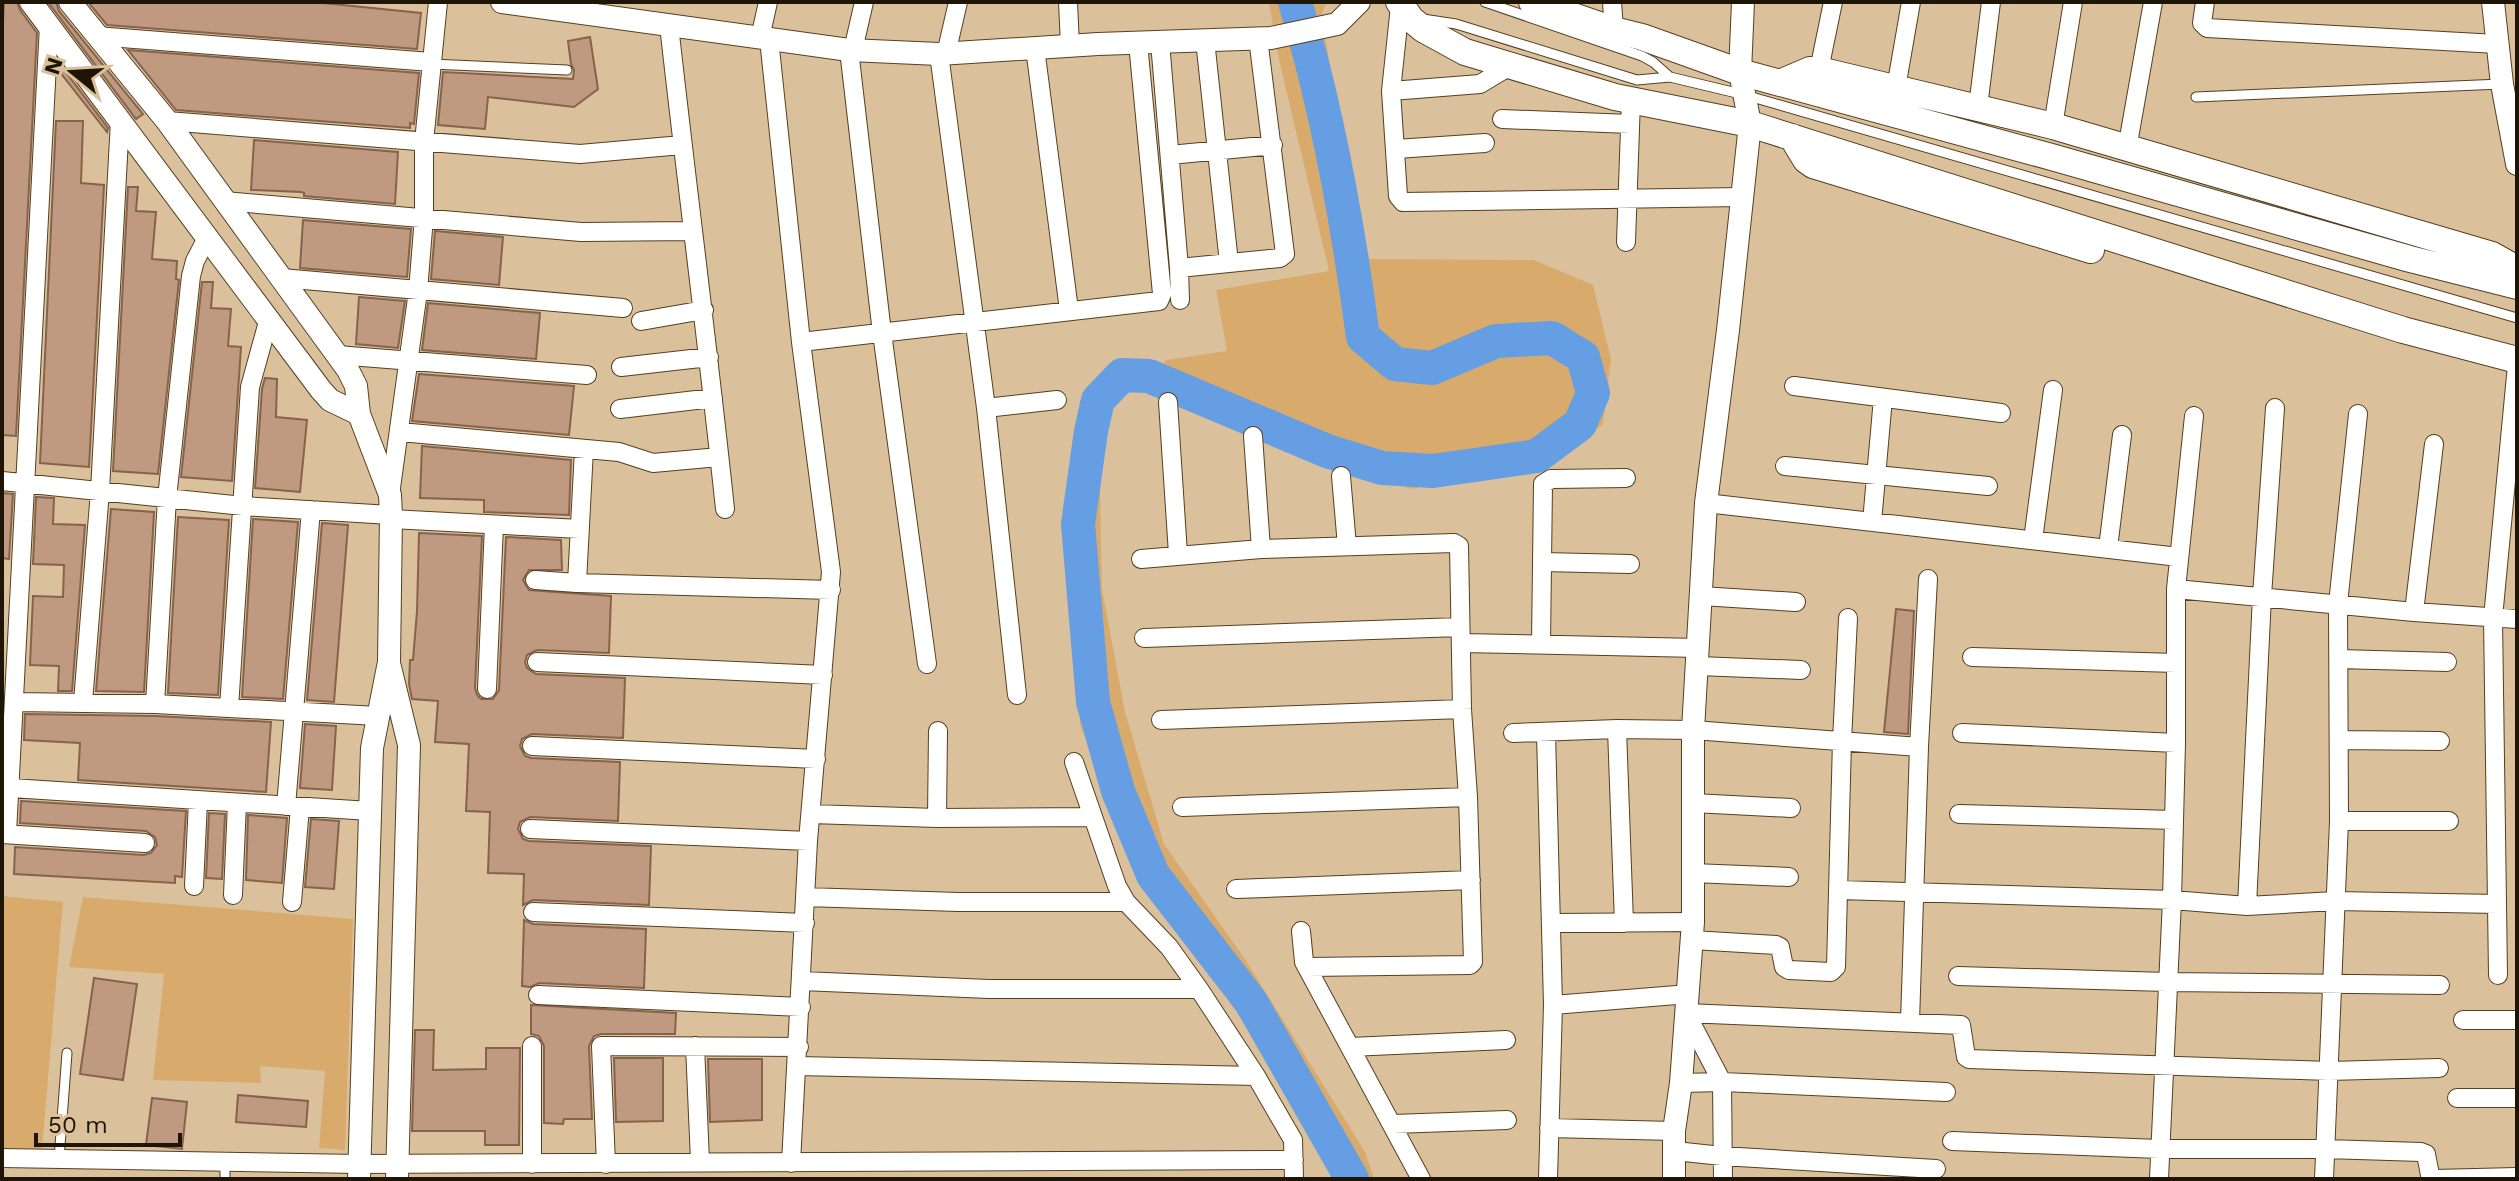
<svg xmlns="http://www.w3.org/2000/svg" width="2519" height="1181" font-family="'Work Sans',sans-serif">
	<style>
		.green { fill: #d8ab6d }
		.lines { fill: none; stroke-linecap: round; stroke-linejoin: round }
		.river { stroke: #659ee3; stroke-width: 34 }
		.building { fill: #bf9980; stroke: #86634c; stroke-width: 2 }
		.service-casing { stroke: #563f1f; stroke-width: 11 }
		.minor-casing { stroke: #563f1f; stroke-width: 20 }
		.tertiary-casing { stroke: #563f1f; stroke-width: 24 }
		.secondary-casing { stroke: #563f1f; stroke-width: 28 }
		.service { stroke: #fff; stroke-width: 9 }
		.minor { stroke: #fff; stroke-width: 18 }
		.tertiary { stroke: #fff; stroke-width: 22 }
		.secondary { stroke: #fff; stroke-width: 26 }
	</style>
	<rect width="100%" height="100%" fill="#dbc09c"/>
	<!-- green -->
	<path class="green" d="M 1269,2 L 1327,2 L 1322,13 L 1334,94 L 1369,259 L 1534,260 L 1593,285 L 1611,359 L 1603,424 L 1560,458 L 1411,489 L 1199,410 L 1149,388 L 1166,360 L 1227,351 L 1216,290 L 1329,271 L 1278,55 Z
		M 1077,419 L 1099,450 L 1102,589 L 1125,712 L 1164,844 L 1245,959 L 1365,1152 L 1374,1179 L 1340,1179 L 1271,1061 L 1214,979 L 1138,863 L 1080,725 L 1081,671 L 1074,505 Z
		M 2,896 L 63,902 L 42,1149 L 2,1148 Z
		M 83,897 L 353,919 L 345,1150 L 319,1148 L 325,1071 L 260,1066 L 261,1083 L 153,1080 L 164,974 L 69,967 Z"/>
	<g class="lines">
		<!-- river -->
		<path class="river" d="M 1295,2 C 1328,111 1348,224 1363,337 L 1395,364 L 1432,368 L 1496,341 L 1552,338 L 1583,357 L 1593,393 L 1580,424 L 1537,456 L 1433,471 L 1382,468 L 1327,451 L 1149,376 L 1122,375 L 1098,400 L 1091,431 L 1078,524 L 1093,702 L 1118,791 L 1153,875 L 1251,1002 L 1352,1179"/>
	</g>
	<!-- building -->
	<path class="building" d="M 4,2 L 17,2 L 20,10 L 37,33 L 16,436 L 2,435 L 2,39 Z
		M 48,2 L 56,2 L 59,11 L 143,114 L 136,119 Z
		M 88,2 L 313,2 L 421,13 L 417,49 L 107,25 Z
		M 590,37 L 598,89 L 574,107 L 488,97 L 485,129 L 438,125 L 443,72 L 573,79 L 574,70 L 571,64 L 568,41 Z
		M 128,50 L 419,73 L 414,124 L 410,123 L 410,128 L 176,110 Z
		M 59,63 L 108,128 L 107,132 L 59,71 Z
		M 56,121 L 83,121 L 81,183 L 104,185 L 89,467 L 40,463 Z
		M 254,140 L 398,152 L 395,204 L 304,196 L 304,193 L 301,192 L 251,190 Z
		M 128,187 L 138,187 L 136,211 L 156,212 L 152,259 L 177,261 L 176,279 L 179,280 L 158,474 L 113,471 Z
		M 303,220 L 411,229 L 407,277 L 300,268 Z
		M 435,231 L 503,237 L 499,285 L 431,279 Z
		M 202,282 L 213,282 L 211,308 L 231,309 L 228,346 L 241,347 L 232,481 L 181,477 Z
		M 359,297 L 405,301 L 398,348 L 356,344 Z
		M 428,303 L 540,313 L 536,359 L 422,350 Z
		M 419,374 L 574,386 L 569,435 L 412,421 Z
		M 265,378 L 277,379 L 276,417 L 307,420 L 300,492 L 255,488 L 262,389 Z
		M 422,446 L 571,460 L 569,515 L 484,512 L 484,500 L 420,498 Z
		M 2,493 L 13,494 L 9,559 L 2,558 Z
		M 36,497 L 54,498 L 53,524 L 85,525 L 72,691 L 58,691 L 59,666 L 30,665 L 33,596 L 63,597 L 64,565 L 33,564 Z
		M 111,509 L 154,512 L 144,692 L 96,691 Z
		M 178,517 L 229,520 L 218,695 L 168,693 Z
		M 253,519 L 298,522 L 283,699 L 242,697 Z
		M 322,523 L 348,525 L 334,702 L 307,700 Z
		M 419,533 L 482,536 L 475,688 L 477,695 L 481,699 L 493,699 L 499,690 L 506,537 L 561,540 L 562,570 L 529,570 L 523,580 L 529,590 L 611,596 L 609,653 L 537,650 L 527,655 L 525,662 L 527,668 L 536,674 L 625,678 L 623,738 L 532,734 L 522,739 L 520,746 L 525,756 L 531,758 L 620,762 L 618,821 L 530,817 L 520,822 L 518,829 L 523,839 L 529,841 L 651,846 L 649,905 L 533,900 L 523,905 L 524,874 L 488,873 L 490,812 L 466,811 L 469,744 L 435,742 L 438,701 L 412,699 L 409,684 L 410,660 L 413,660 L 417,611 Z
		M 1896,609 L 1914,611 L 1908,734 L 1884,732 Z
		M 25,714 L 155,716 L 271,722 L 266,792 L 78,780 L 80,743 L 24,740 Z
		M 305,724 L 336,726 L 332,790 L 300,788 Z
		M 21,801 L 186,811 L 182,877 L 175,876 L 175,883 L 14,874 L 15,847 L 144,855 L 151,853 L 157,845 L 155,837 L 146,831 L 20,823 Z
		M 209,813 L 225,814 L 222,879 L 206,878 Z
		M 248,815 L 287,818 L 282,883 L 246,880 Z
		M 311,819 L 339,821 L 334,889 L 305,887 Z
		M 524,920 L 533,924 L 646,929 L 644,988 L 539,983 L 530,987 L 522,986 Z
		M 94,978 L 137,984 L 123,1080 L 80,1074 Z
		M 531,1005 L 676,1013 L 675,1034 L 601,1034 L 594,1036 L 589,1046 L 592,1119 L 564,1119 L 563,1124 L 544,1123 L 544,1046 L 539,1036 L 531,1034 Z
		M 415,1030 L 434,1030 L 433,1070 L 486,1069 L 486,1048 L 520,1048 L 519,1145 L 485,1145 L 485,1131 L 412,1131 Z
		M 614,1058 L 663,1058 L 663,1121 L 616,1122 Z
		M 708,1059 L 762,1059 L 762,1120 L 710,1122 Z
		M 238,1095 L 308,1101 L 306,1127 L 236,1122 Z
		M 152,1098 L 187,1102 L 182,1149 L 146,1145 Z"/>
	<g class="lines">
		<!-- service casing -->
		<g class="service-casing">
			<path id="service" d="M 1485,2 L 1642,56 L 1653,62 L 1670,77
				M 1423,19 L 1456,24 L 1637,80 L 1670,77 L 1745,95 L 2517,318
				M 431,64 L 567,70
				M 2196,97 L 2501,84
				M 59,1159 L 67,1053
				M 225,1162 L 225,1179"/>
		</g>
		<!-- minor casing -->
		<g class="minor-casing">
			<path id="minor" d="M 1068,2 L 1070,46
				M 1612,2 L 1614,30
				M 2205,2 L 2202,23 L 2207,28 L 2497,44
				M 1400,6 L 1391,91 L 1398,196 L 1403,202 L 1742,197
				M 669,25 C 687,187 708,347 725,509
				M 96,36 L 431,62
				M 760,38 L 768,2
				M 769,39 L 801,342 L 831,572 L 808,841 L 791,1163
				M 1205,40 L 1229,263
				M 1160,42 L 1179,268 L 1180,300
				M 1035,48 L 1069,310
				M 849,50 L 882,333 L 927,664
				M 853,50 L 864,2
				M 939,54 L 986,408 L 1017,695
				M 946,54 L 958,2
				M 1819,70 L 1833,2
				M 1896,88 L 1911,2
				M 1391,91 L 1480,84 L 1510,66
				M 1978,107 L 1991,2
				M 1502,119 L 1630,124
				M 167,121 L 580,154 L 682,145
				M 2053,126 L 2073,2
				M 1396,149 L 1485,143
				M 2127,149 L 2153,2
				M 1170,155 L 1273,145
				M 224,201 L 581,232 L 692,231
				M 1626,242 L 1631,100
				M 1179,268 L 1280,258 L 1285,254 L 1258,38
				M 281,278 L 623,308
				M 641,321 L 704,310
				M 801,342 L 1159,301 L 1162,294 L 1138,43
				M 337,355 L 587,375
				M 621,367 L 709,357
				M 1794,386 L 2001,413
				M 1168,402 L 1178,554
				M 986,408 L 1057,400
				M 620,409 L 713,398
				M 400,432 L 619,452 L 653,463 L 719,457
				M 1253,436 L 1261,549
				M 1785,466 L 1988,486
				M 1341,476 L 1347,546
				M 2,481 L 243,506 L 391,515
				M 390,495 L 418,291 L 424,217 L 424,142 L 438,2
				M 1706,503 L 2179,557
				M 391,519 L 580,529
				M 1872,522 L 1883,398
				M 2033,540 L 2053,390
				M 2108,548 L 2122,435
				M 1141,559 L 1261,549 L 1454,543 L 1459,546 L 1462,709 L 1468,797 L 1473,962 L 1470,965 L 1307,967
				M 1542,562 L 1630,564
				M 535,580 L 577,583 L 831,590
				M 577,583 L 584,449
				M 2176,589 L 2414,612 L 2517,619
				M 1701,596 L 1796,602
				M 2414,612 L 2434,444
				M 1144,638 L 1460,627
				M 1461,643 L 1699,648
				M 1541,644 L 1543,484 L 1551,479 L 1626,478
				M 1972,657 L 2176,663
				M 2339,659 L 2447,662
				M 537,662 L 823,675
				M 1698,666 L 1801,670
				M 487,689 L 494,525
				M 15,702 L 155,704 L 378,716
				M 83,702 L 100,491 L 120,120
				M 155,704 L 167,498 L 191,276 L 195,261 L 208,236
				M 229,708 L 250,387 L 268,322
				M 1161,720 L 1462,709
				M 1617,729 L 1624,923
				M 1513,733 L 1617,729 L 1693,730 L 1919,747
				M 1546,733 L 1553,1005 L 1548,1179
				M 1962,733 L 2176,743
				M 2340,740 L 2440,741
				M 532,746 L 816,759
				M 1074,762 L 1117,886 L 1126,902 L 1169,947 L 1199,989 L 1256,1076 L 1293,1140 L 1294,1179
				M 11,788 L 370,811
				M 1693,803 L 1791,808
				M 286,806 L 311,510
				M 1182,807 L 1468,797
				M 811,814 L 937,818 L 1093,817
				M 1959,814 L 2174,820
				M 937,818 L 938,731
				M 2339,821 L 2449,821
				M 530,829 L 808,841
				M 7,833 L 49,25
				M 2,834 L 145,843
				M 1693,873 L 1789,877
				M 194,886 L 198,801
				M 1236,889 L 1471,880
				M 1839,890 L 2172,900 L 2247,906 L 2335,901 L 2497,904
				M 233,895 L 237,803
				M 806,897 L 958,902 L 1126,902
				M 292,902 L 300,807
				M 2247,906 L 2262,596 L 2275,408
				M 533,912 L 805,923
				M 1553,923 L 1693,922
				M 1301,931 L 1304,962 L 1421,1179
				M 1692,940 L 1776,945 L 1780,947 L 1784,967 L 1789,970 L 1831,972 L 1836,967 L 1842,741 L 1848,618
				M 2498,975 L 2493,618 L 2517,365
				M 1958,976 L 2167,982 L 2440,985
				M 802,981 L 989,989 L 1199,989
				M 538,995 L 801,1007
				M 1553,1005 L 1689,994
				M 1686,1013 L 1961,1025 L 1966,1057 L 1969,1059 L 2329,1071 L 2439,1068
				M 1686,1013 L 1722,1082 L 1723,1179
				M 2463,1020 L 2517,1020
				M 1910,1022 L 1919,747 L 1928,579
				M 695,1046 L 700,1161
				M 1350,1047 L 1506,1040
				M 797,1066 L 1256,1076
				M 1681,1083 L 1722,1082 L 1946,1092
				M 2457,1098 L 2517,1098
				M 1393,1124 L 1507,1120
				M 1549,1128 L 1674,1131
				M 1952,1141 L 2159,1149 L 2326,1149 L 2421,1152 L 2426,1154 L 2430,1175 L 2434,1179 L 2517,1177
				M 1675,1151 L 1722,1156 L 1936,1169
				M 2,1158 L 359,1164 L 1294,1160
				M 532,1164 L 532,1046
				M 606,1164 L 601,1046 L 799,1047
				M 2159,1179 L 2172,900 L 2176,743 L 2176,589 L 2194,416
				M 2324,1179 L 2339,821 L 2338,604 L 2358,414"/>
		</g>
		<!-- tertiary casing -->
		<g class="tertiary-casing">
			<path id="tertiary" d="M 31,2 L 321,390 L 330,400 L 359,414
				M 70,2 L 167,121 L 348,370 L 356,386 L 359,414 L 390,495 L 391,515 L 389,662 L 372,748 L 359,1179
				M 502,2 L 849,50 L 939,54 L 1098,44 L 1271,38 L 1337,24 L 1359,2
				M 2493,2 L 2502,84 L 2517,164
				M 390,667 L 409,745 L 397,1179
				M 1674,1179 L 1674,1131 L 1681,1083 L 1693,922 L 1693,730 L 1706,503 L 1728,330 L 1750,124 L 1740,72 L 1743,2"/>
		</g>
		<!-- secondary casing -->
		<g class="secondary-casing">
			<path id="secondary" d="M 1399,2 L 1411,19 L 1423,29 L 1465,52 L 1615,97 L 1750,124 L 2403,330 L 2517,360
				M 1532,2 L 1614,30 L 1642,37 L 1740,72 L 2048,156 L 2410,259 L 2517,286
				M 1782,82 L 1810,70 L 1819,70 L 2053,126 L 2492,255 L 2508,264 L 2517,276
				M 1792,137 L 1806,160 L 1813,165 L 2091,250"/>
		</g>
		<!-- service -->
		<use href="#service" class="service"/>
		<!-- minor -->
		<use href="#minor" class="minor"/>
		<!-- tertiary -->
		<use href="#tertiary" class="tertiary"/>
		<!-- secondary -->
		<use href="#secondary" class="secondary"/>
	</g>
	<!-- border -->
	<rect width="2519" height="1181" fill="none" stroke="#1f1507" stroke-width="8"/>
	<!-- north arrow -->
	<g transform="translate(72 72) rotate(288)" stroke="#dbc09c" stroke-width="6" paint-order="stroke">
	<path d="M0-6L14 30L0 20L-14 30Z" fill="#1f1507"/>
	<text y="-12" font-size="22" font-weight="bold" text-anchor="middle" fill="#1f1507">N</text>
	</g>
	<!-- scale -->
	<path d="M36 1133v12h144v-12" fill="none" stroke="#1f1507" stroke-width="4"/>
	<text x="48" y="1133" font-size="24" fill="#1f1507" stroke="#dbc09c" stroke-width="6" paint-order="stroke">50 m</text>
</svg>
